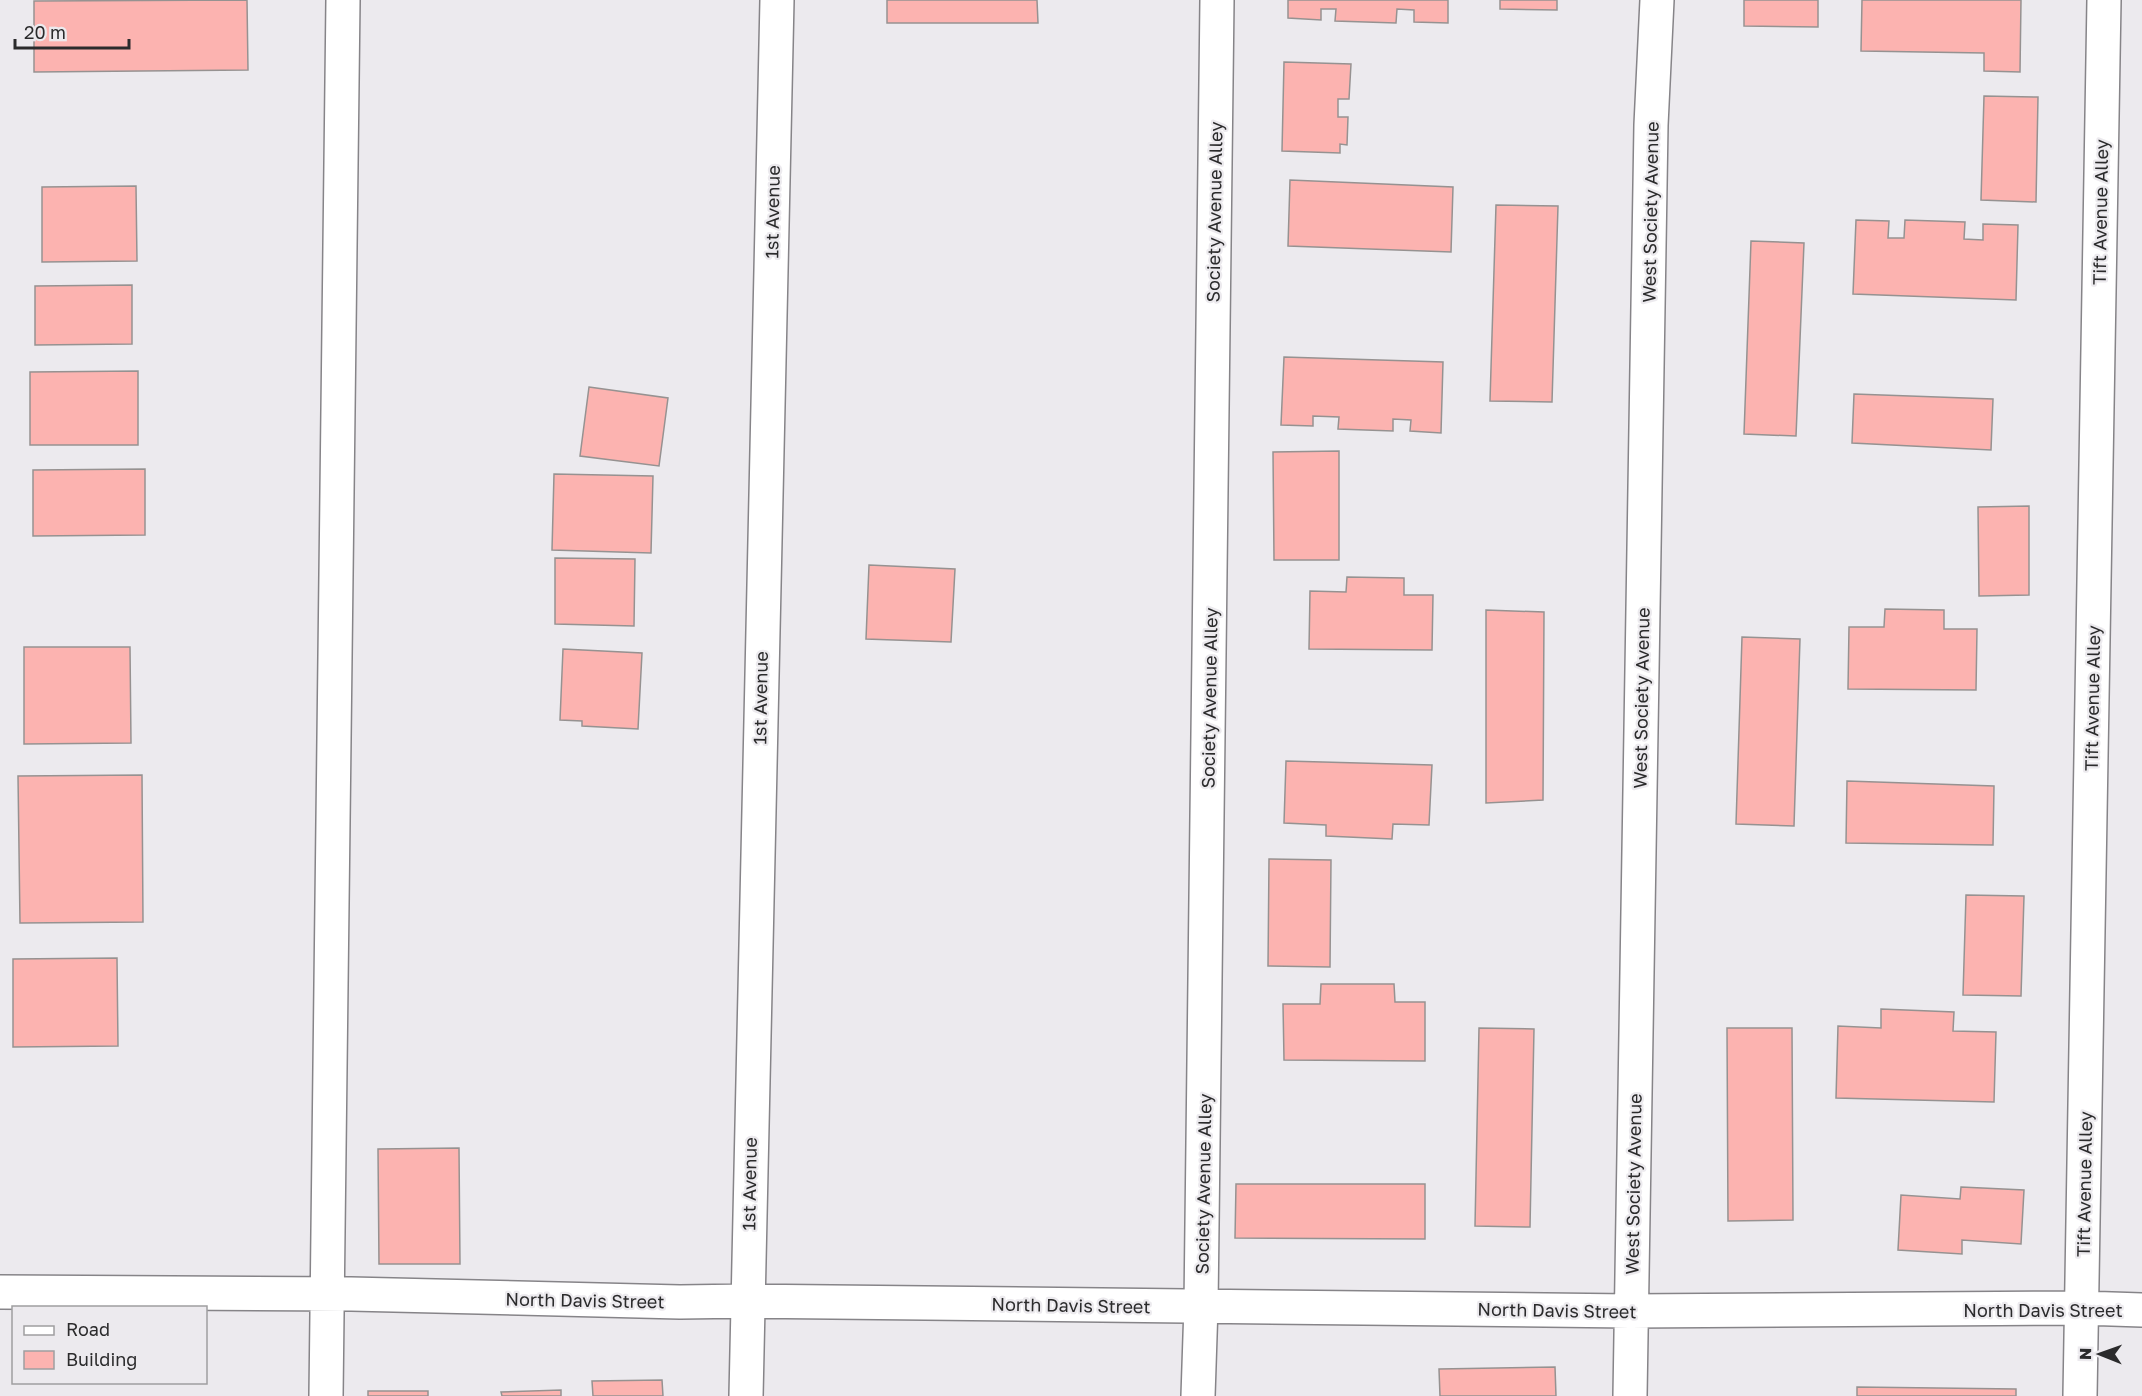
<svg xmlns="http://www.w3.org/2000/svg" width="2142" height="1396" font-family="'Golos Text',sans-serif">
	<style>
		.building { fill: #fcb3b0; stroke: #969291; stroke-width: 1.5 }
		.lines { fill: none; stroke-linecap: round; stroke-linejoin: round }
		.minor-casing { stroke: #868488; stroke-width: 36 }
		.minor { stroke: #fff; stroke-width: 33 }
		.labels { text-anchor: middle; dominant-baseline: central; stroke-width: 4.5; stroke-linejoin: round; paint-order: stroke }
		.street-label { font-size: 18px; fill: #2b2b2c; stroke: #eceaee }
	</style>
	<rect width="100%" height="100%" fill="#eceaee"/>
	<!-- building -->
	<path class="building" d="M 247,0 L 248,70 L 34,72 L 34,1 Z
		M 887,0 L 1037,0 L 1038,23 L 887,23 Z
		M 1288,0 L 1448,0 L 1448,23 L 1414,22 L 1414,10 L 1397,9 L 1396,23 L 1335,21 L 1336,9 L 1321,9 L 1321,20 L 1288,18 Z
		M 1500,0 L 1557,0 L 1557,10 L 1500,9 Z
		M 1744,0 L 1818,0 L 1818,27 L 1744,26 Z
		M 1862,0 L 2021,0 L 2020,72 L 1984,71 L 1984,53 L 1861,51 Z
		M 1284,62 L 1351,64 L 1349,99 L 1338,99 L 1338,117 L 1348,117 L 1347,145 L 1340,144 L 1340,153 L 1282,151 Z
		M 1984,96 L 2038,97 L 2036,202 L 1981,200 Z
		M 1290,180 L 1453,187 L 1451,252 L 1288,246 Z
		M 136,186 L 137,261 L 42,262 L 42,187 Z
		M 1496,205 L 1558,206 L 1552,402 L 1490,401 Z
		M 1856,220 L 1889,221 L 1888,238 L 1904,238 L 1905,220 L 1965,222 L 1964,239 L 1983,240 L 1983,224 L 2018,225 L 2016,300 L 1853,294 Z
		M 1751,241 L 1804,243 L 1796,436 L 1744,434 Z
		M 132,285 L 132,344 L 35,345 L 35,286 Z
		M 1284,357 L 1443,362 L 1441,433 L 1410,431 L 1411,420 L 1393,419 L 1393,431 L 1338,429 L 1339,417 L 1313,416 L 1313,426 L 1281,425 Z
		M 138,371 L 138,445 L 30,445 L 30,372 Z
		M 589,387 L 668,398 L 659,466 L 580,456 Z
		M 1854,394 L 1993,399 L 1991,450 L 1852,443 Z
		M 1339,451 L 1339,560 L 1274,560 L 1273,452 Z
		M 145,469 L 145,535 L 33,536 L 33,470 Z
		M 554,474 L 653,476 L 651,553 L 552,550 Z
		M 2029,506 L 2029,595 L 1979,596 L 1978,507 Z
		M 555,558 L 635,559 L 634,626 L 555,624 Z
		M 869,565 L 955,569 L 951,642 L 866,639 Z
		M 1347,577 L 1404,578 L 1404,595 L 1433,595 L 1432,650 L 1309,649 L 1310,591 L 1346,592 Z
		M 1885,609 L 1944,610 L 1944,629 L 1977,629 L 1976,690 L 1848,689 L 1849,627 L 1884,627 Z
		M 1486,610 L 1544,612 L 1543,800 L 1486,803 Z
		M 1742,637 L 1800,639 L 1794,826 L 1736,824 Z
		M 24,647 L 130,647 L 131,743 L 24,744 Z
		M 563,649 L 642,653 L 638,729 L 582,726 L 582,721 L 560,720 Z
		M 1286,761 L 1432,765 L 1429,825 L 1393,824 L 1392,839 L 1326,836 L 1326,825 L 1284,823 Z
		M 142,775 L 143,922 L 20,923 L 18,776 Z
		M 1847,781 L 1994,786 L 1993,845 L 1846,843 Z
		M 1269,859 L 1331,860 L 1330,967 L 1268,966 Z
		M 1966,895 L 2024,896 L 2021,996 L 1963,995 Z
		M 117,958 L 118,1046 L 13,1047 L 13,959 Z
		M 1321,984 L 1394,984 L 1395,1002 L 1425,1002 L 1425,1061 L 1284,1060 L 1283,1004 L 1320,1004 Z
		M 1881,1009 L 1954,1012 L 1953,1031 L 1996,1032 L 1994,1102 L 1836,1098 L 1838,1026 L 1881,1028 Z
		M 1479,1028 L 1534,1029 L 1530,1227 L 1475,1226 Z
		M 1727,1028 L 1792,1028 L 1793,1220 L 1728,1221 Z
		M 459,1148 L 460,1264 L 379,1264 L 378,1149 Z
		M 1236,1184 L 1425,1184 L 1425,1239 L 1235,1238 Z
		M 1961,1187 L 2024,1190 L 2021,1244 L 1962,1240 L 1962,1254 L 1898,1250 L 1901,1195 L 1960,1199 Z
		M 1555,1367 L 1556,1396 L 1440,1396 L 1439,1369 Z
		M 662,1380 L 663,1396 L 593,1396 L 592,1381 Z
		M 1857,1387 L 2016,1389 L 2016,1396 L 1857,1396 Z
		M 561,1390 L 561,1396 L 502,1396 L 501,1392 Z
		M 368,1391 L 428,1391 L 428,1396 L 368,1396 Z"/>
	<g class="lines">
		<!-- minor casing -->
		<g class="minor-casing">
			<path id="minor" d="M 0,1292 L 351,1294 L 680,1302 L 748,1301 L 1630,1311 L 2082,1308 L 2142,1310
				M 326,1396 L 343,0
				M 746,1396 L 777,0
				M 1198,1396 L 1201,1306 L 1217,0
				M 1630,1396 L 1651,125 L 1657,0
				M 2080,1396 L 2104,0"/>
		</g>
		<!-- minor -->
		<use href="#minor" class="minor"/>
	</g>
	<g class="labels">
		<!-- street labels -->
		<g class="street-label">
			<text transform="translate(772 212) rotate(-89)">1st Avenue</text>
			<text transform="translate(1214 212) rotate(-89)">Society Avenue Alley</text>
			<text transform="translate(1650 212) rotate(-89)">West Society Avenue</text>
			<text transform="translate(2100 212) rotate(-89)">Tift Avenue Alley</text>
			<text transform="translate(760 698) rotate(-89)">1st Avenue</text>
			<text transform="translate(1209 698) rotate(-89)">Society Avenue Alley</text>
			<text transform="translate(1641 698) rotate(-89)">West Society Avenue</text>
			<text transform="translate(2092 698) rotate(-89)">Tift Avenue Alley</text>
			<text transform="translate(749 1184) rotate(-89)">1st Avenue</text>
			<text transform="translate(1203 1184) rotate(-89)">Society Avenue Alley</text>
			<text transform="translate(1633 1184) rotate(-89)">West Society Avenue</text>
			<text transform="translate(2084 1184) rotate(-89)">Tift Avenue Alley</text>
			<text transform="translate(585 1300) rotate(1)">North Davis Street</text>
			<text transform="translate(1071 1305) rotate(1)">North Davis Street</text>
			<text transform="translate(1557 1310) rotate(1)">North Davis Street</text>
			<text x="2043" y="1310">North Davis Street</text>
		</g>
	</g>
	<!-- legend -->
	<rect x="12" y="1306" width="195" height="78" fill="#eceaee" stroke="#9f9ea0" stroke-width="1.5"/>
	<rect x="24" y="1326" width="30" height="9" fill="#ffffff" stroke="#9f9ea0" stroke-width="1.5"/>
	<text x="66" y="1336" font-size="18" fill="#2b2b2c">Road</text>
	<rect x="24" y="1351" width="30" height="18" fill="#fcb3b0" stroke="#9f9ea0" stroke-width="1.5"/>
	<text x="66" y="1366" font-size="18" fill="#2b2b2c">Building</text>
	<!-- north arrow -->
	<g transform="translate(2100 1354) rotate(271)" stroke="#eceaee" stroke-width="4.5" paint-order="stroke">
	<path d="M0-4.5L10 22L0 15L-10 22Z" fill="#2b2b2c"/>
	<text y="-9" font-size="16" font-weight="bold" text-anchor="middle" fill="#2b2b2c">N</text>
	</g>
	<!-- scale -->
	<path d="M15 39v9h114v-9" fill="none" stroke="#2b2b2c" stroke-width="3"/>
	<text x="24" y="39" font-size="18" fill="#2b2b2c" stroke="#eceaee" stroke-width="4.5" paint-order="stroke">20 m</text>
</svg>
